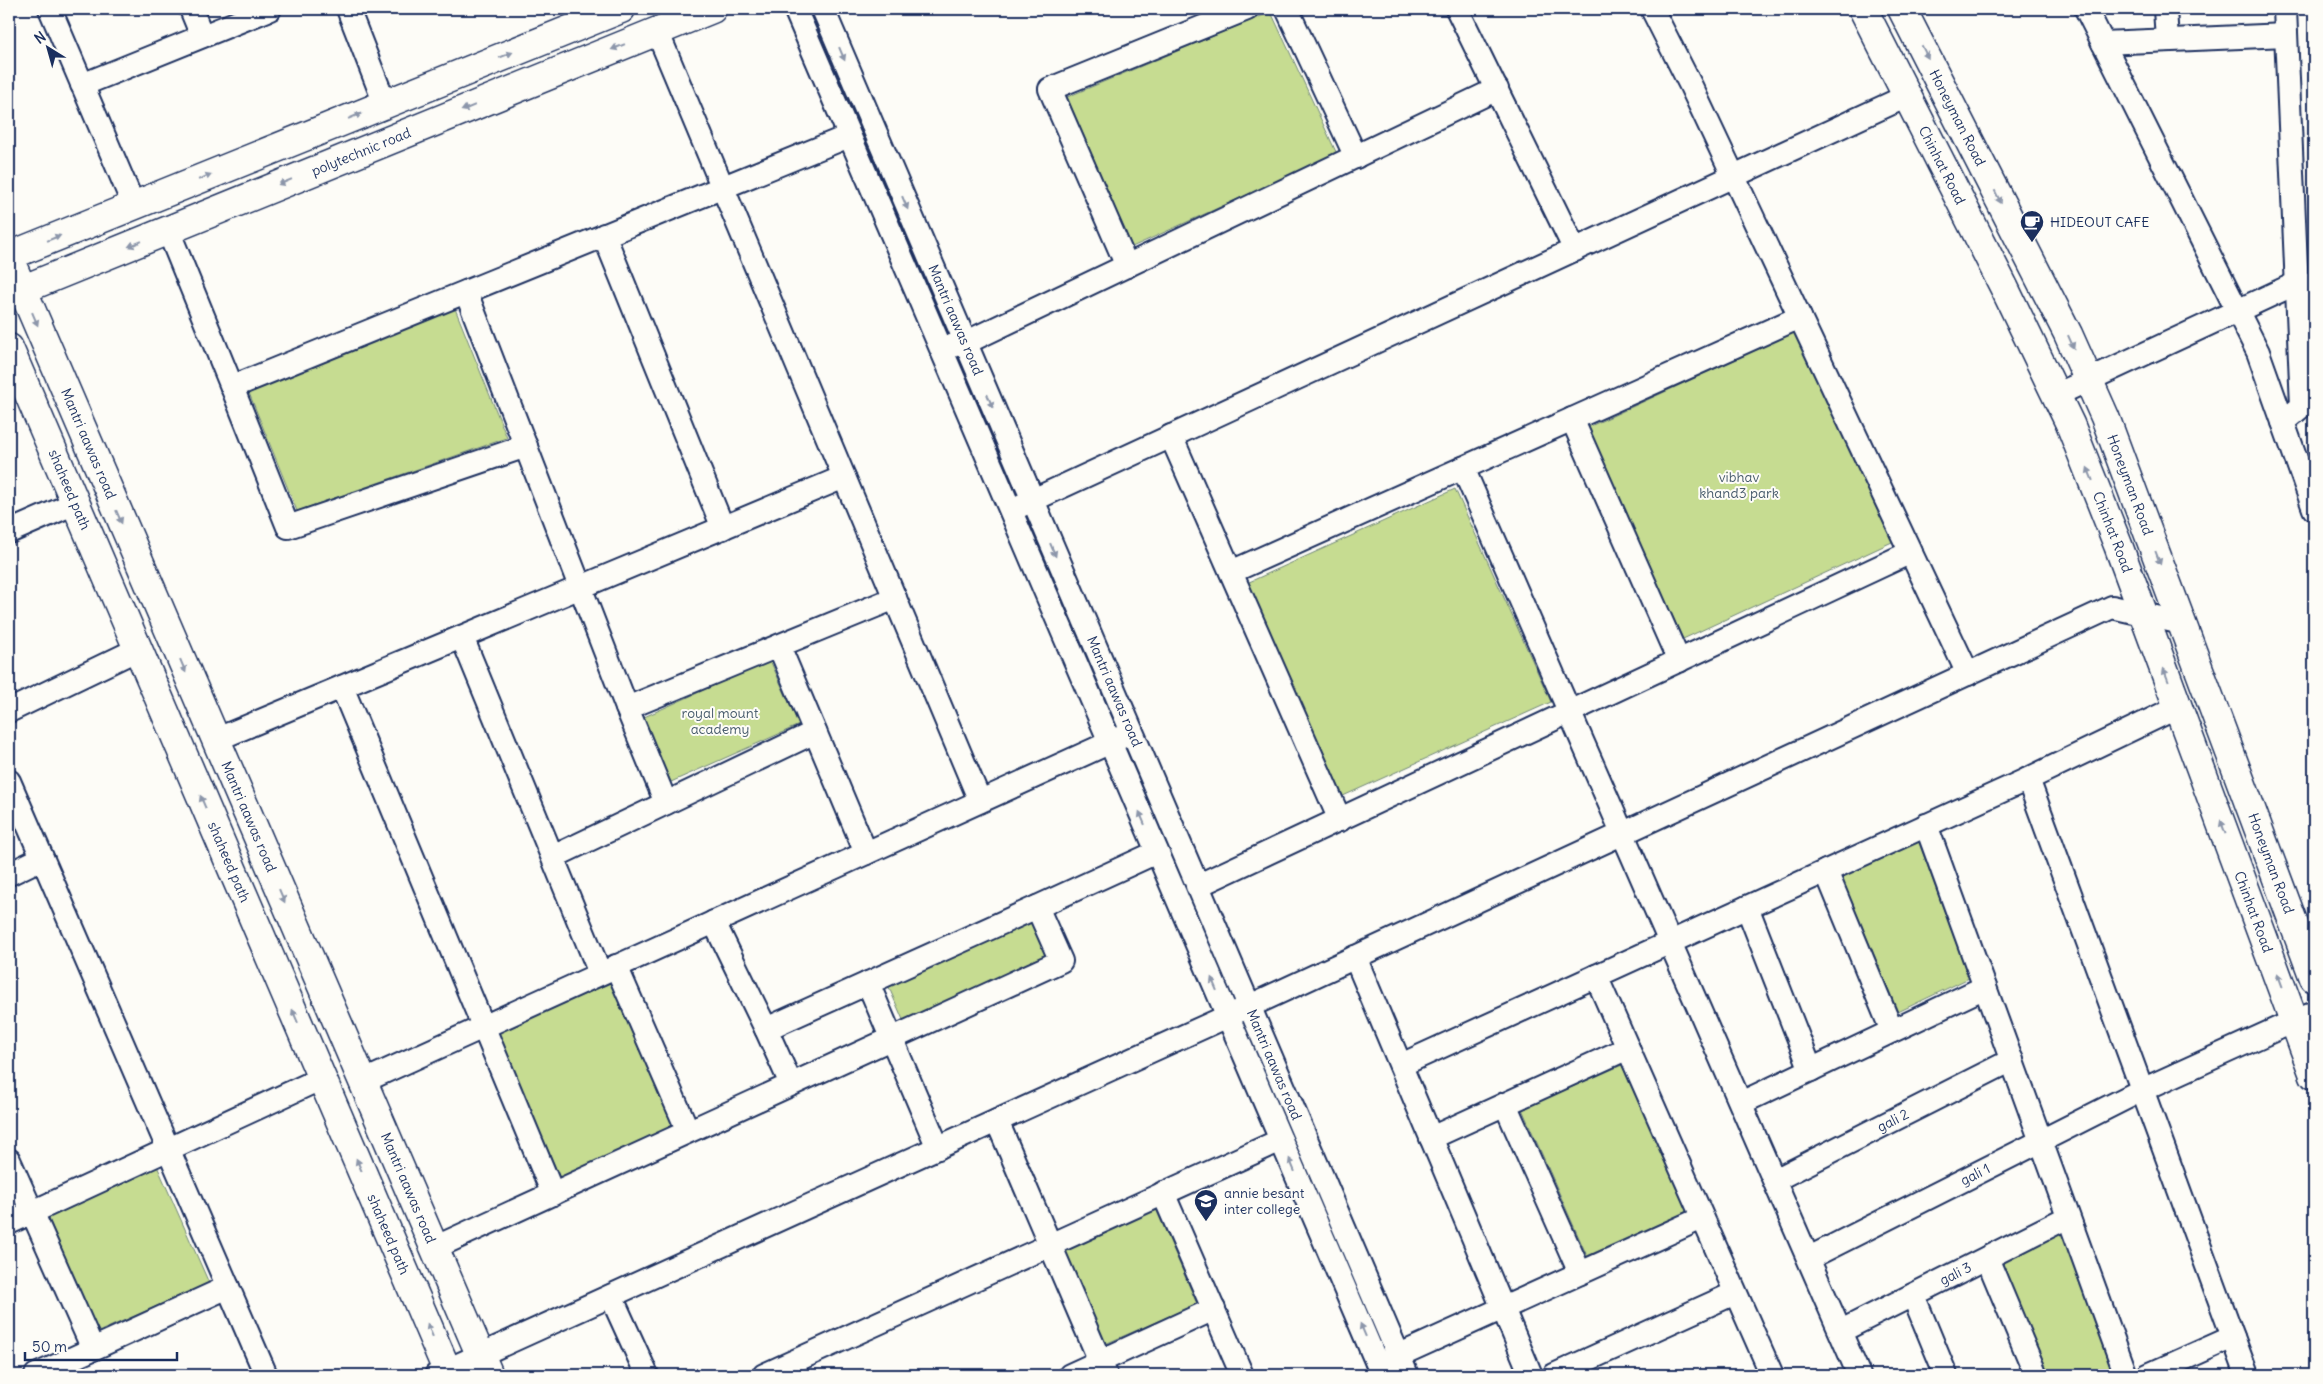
<svg xmlns="http://www.w3.org/2000/svg" width="2323" height="1384" font-family="Delius,sans-serif">
	<style>
		.green { fill: #c6dc91; stroke: #708678 }
		.lines { fill: none; stroke-linecap: round; stroke-linejoin: round }
		.street-casing { stroke: #1b2f5e; stroke-width: 26 }
		.secondary-casing { stroke: #1b2f5e; stroke-width: 31 }
		.street { stroke: #fdfcf7; stroke-width: 22 }
		.secondary { stroke: #fdfcf7; stroke-width: 28 }
		.oneway { fill: #8c96aa }
		.labels { text-anchor: middle; dominant-baseline: central; stroke-width: 4; stroke-linejoin: round; paint-order: stroke }
		.street-label { font-size: 14px; fill: #1b2f5e; stroke: #fdfcf7 }
		.poi-label { font-size: 14px; fill: #1b2f5e; stroke: #fdfcf7; text-anchor: start }
		.park-label { font-size: 14px; fill: #465a6b; stroke: #fdfcf7 }
	</style>
	<rect width="100%" height="100%" fill="#fdfcf7"/>
	<filter id="ink" filterUnits="userSpaceOnUse"><feTurbulence type="fractalNoise" baseFrequency=".02" numOctaves="2"/><feDisplacementMap in="SourceGraphic" scale="10" xChannelSelector="R" yChannelSelector="G"/><feConvolveMatrix kernelMatrix="1 2 1 2 8 2 1 2 1" color-interpolation-filters="sRGB"/></filter>
	<g filter="url(#ink)">
		<!-- green -->
		<path class="green" d="M 1271,12 L 1337,154 L 1132,247 L 1067,97 Z
			M 454,306 L 507,438 L 297,511 L 249,393 Z
			M 1795,332 L 1892,542 L 1683,639 L 1586,428 Z
			M 1455,489 L 1551,702 L 1343,796 L 1247,583 Z
			M 770,660 L 799,725 L 671,782 L 642,718 Z
			M 1918,840 L 1969,978 L 1898,1012 L 1841,876 Z
			M 1032,919 L 1049,958 L 904,1022 L 887,983 Z
			M 613,982 L 676,1128 L 560,1178 L 497,1032 Z
			M 1622,1065 L 1687,1211 L 1587,1256 L 1522,1109 Z
			M 157,1166 L 209,1283 L 98,1332 L 47,1215 Z
			M 1156,1209 L 1197,1304 L 1103,1345 L 1062,1249 Z
			M 2063,1232 L 2113,1375 L 2047,1375 L 1999,1261 Z"/>
		<g class="lines">
			<!-- street casing -->
			<g class="street-casing">
				<g id="street">
					<path d="M 50,9 L 134,206"/>
					<path d="M 191,9 L 202,36"/>
					<path d="M 348,9 L 385,104"/>
					<path d="M 795,9 L 1382,1375"/>
					<path id="s1" d="M 823,9 L 1407,1375"/>
					<path d="M 1287,9 L 1356,157"/>
					<path d="M 1457,9 L 1575,250"/>
					<path d="M 1652,9 L 1691,86 L 1968,674"/>
					<path d="M 2086,9 L 2258,352 L 2314,509"/>
					<path d="M 2165,9 L 2167,40"/>
					<path d="M 657,31 L 980,801"/>
					<path d="M 2103,43 L 2286,35"/>
					<path d="M 82,85 L 270,9"/>
					<path d="M 168,230 L 232,387 L 849,136"/>
					<path d="M 604,235 L 723,528"/>
					<path d="M 1127,266 L 1050,89 L 1247,9"/>
					<path d="M 466,292 L 627,708 L 666,803"/>
					<path d="M 951,346 L 965,343 L 1497,89"/>
					<path d="M 232,387 L 288,527 L 526,446"/>
					<path d="M 2056,395 L 2295,284 L 2314,284"/>
					<path d="M 1572,419 L 1679,661"/>
					<path d="M 2283,422 L 2302,406 L 2285,9"/>
					<path d="M 1171,436 L 1340,820"/>
					<path d="M 1463,468 L 1859,1375"/>
					<path d="M 1018,507 L 1907,96"/>
					<path d="M 9,532 L 75,503"/>
					<path d="M 1231,572 L 1800,317"/>
					<path d="M 462,637 L 600,973"/>
					<path d="M 779,646 L 866,853"/>
					<path d="M 342,687 L 553,1194"/>
					<path d="M 627,708 L 895,598"/>
					<path d="M 9,711 L 138,649"/>
					<path d="M 215,740 L 844,477"/>
					<path d="M 2028,779 L 2247,1375"/>
					<path d="M 9,781 L 266,1375"/>
					<path d="M 1926,825 L 2126,1375"/>
					<path d="M 553,857 L 815,732"/>
					<path d="M 1826,871 L 1892,1031"/>
					<path d="M 9,874 L 42,858"/>
					<path d="M 1197,886 L 1911,552"/>
					<path d="M 1037,907 L 1157,852"/>
					<path d="M 1747,907 L 1811,1070"/>
					<path d="M 714,922 L 766,1029"/>
					<path d="M 1355,957 L 1531,1375"/>
					<path d="M 616,966 L 688,1131"/>
					<path d="M 1596,976 L 1772,1375"/>
					<path d="M 868,983 L 938,1148"/>
					<path d="M 1401,1065 L 2028,779 L 2178,707"/>
					<path d="M 362,1082 L 1124,736"/>
					<path d="M 1741,1103 L 1985,987"/>
					<path d="M 1505,1104 L 1580,1273"/>
					<path d="M 997,1121 L 1106,1375"/>
					<path d="M 1431,1138 L 1628,1048"/>
					<path d="M 9,1160 L 93,1349"/>
					<path id="s2" d="M 1775,1180 L 2012,1060"/>
					<path d="M 1163,1193 L 1242,1375"/>
					<path d="M 9,1223 L 322,1078"/>
					<path d="M 434,1248 L 1061,961 L 1037,907 L 766,1029 L 791,1084"/>
					<path id="s3" d="M 1809,1258 L 2142,1090 L 2314,1012"/>
					<path d="M 1987,1258 L 2036,1375"/>
					<path d="M 1913,1295 L 1946,1375"/>
					<path d="M 611,1296 L 647,1375"/>
					<path id="s4" d="M 1841,1331 L 2068,1217"/>
					<path d="M 1384,1362 L 1702,1218"/>
					<path d="M 36,1375 L 228,1287"/>
					<path d="M 436,1375 L 1228,1016 L 2112,607 L 2182,623"/>
					<path d="M 764,1375 L 1281,1140"/>
					<path d="M 1070,1375 L 1214,1309"/>
					<path d="M 1554,1375 L 1735,1293"/>
					<path d="M 2148,1375 L 2233,1337"/>
				</g>
			</g>
			<!-- secondary casing -->
			<g class="secondary-casing">
				<g id="secondary">
					<path id="s5" d="M 1863,9 L 2004,287 L 2070,424 L 2118,545 L 2314,1075"/>
					<path id="s6" d="M 1902,9 L 2068,334 L 2105,417 L 2314,978"/>
					<path d="M 9,256 L 621,9"/>
					<path id="s7" d="M 9,258 L 489,1375"/>
					<path id="s8" d="M 9,295 L 712,9"/>
					<path id="s9" d="M 9,348 L 449,1375"/>
				</g>
			</g>
			<!-- street -->
			<use href="#street" class="street"/>
			<!-- secondary -->
			<use href="#secondary" class="secondary"/>
		</g>
		<!-- one-way arrows -->
		<defs><path id="oneway-solid" d="M-6-.8H1V-3.2L6.5 0L1 3.2V.8H-6Z" transform="scale(1.25)"/></defs>
		<g class="oneway">
			<use href="#oneway-solid" transform="translate(618 47) rotate(158)"/>
			<use href="#oneway-solid" transform="translate(1925 52) rotate(63)"/>
			<use href="#oneway-solid" transform="translate(842 54) rotate(67)"/>
			<use href="#oneway-solid" transform="translate(506 55) rotate(-22)"/>
			<use href="#oneway-solid" transform="translate(468 108) rotate(158)"/>
			<use href="#oneway-solid" transform="translate(355 116) rotate(-22)"/>
			<use href="#oneway-solid" transform="translate(205 177) rotate(-22)"/>
			<use href="#oneway-solid" transform="translate(285 182) rotate(158)"/>
			<use href="#oneway-solid" transform="translate(1998 197) rotate(63)"/>
			<use href="#oneway-solid" transform="translate(905 203) rotate(67)"/>
			<use href="#oneway-solid" transform="translate(54 238) rotate(-22)"/>
			<use href="#oneway-solid" transform="translate(135 244) rotate(158)"/>
			<use href="#oneway-solid" transform="translate(35 319) rotate(67)"/>
			<use href="#oneway-solid" transform="translate(2071 342) rotate(66)"/>
			<use href="#oneway-solid" transform="translate(990 401) rotate(67)"/>
			<use href="#oneway-solid" transform="translate(2090 474) rotate(-112)"/>
			<use href="#oneway-solid" transform="translate(119 517) rotate(67)"/>
			<use href="#oneway-solid" transform="translate(1053 550) rotate(67)"/>
			<use href="#oneway-solid" transform="translate(2158 558) rotate(69)"/>
			<use href="#oneway-solid" transform="translate(183 666) rotate(67)"/>
			<use href="#oneway-solid" transform="translate(2166 675) rotate(-111)"/>
			<use href="#oneway-solid" transform="translate(203 802) rotate(-113)"/>
			<use href="#oneway-solid" transform="translate(1142 818) rotate(-113)"/>
			<use href="#oneway-solid" transform="translate(2223 827) rotate(-110)"/>
			<use href="#oneway-solid" transform="translate(282 896) rotate(67)"/>
			<use href="#oneway-solid" transform="translate(2280 980) rotate(-110)"/>
			<use href="#oneway-solid" transform="translate(1214 984) rotate(-113)"/>
			<use href="#oneway-solid" transform="translate(295 1016) rotate(-113)"/>
			<use href="#oneway-solid" transform="translate(359 1165) rotate(-113)"/>
			<use href="#oneway-solid" transform="translate(1292 1165) rotate(-113)"/>
			<use href="#oneway-solid" transform="translate(430 1330) rotate(-113)"/>
			<use href="#oneway-solid" transform="translate(1363 1330) rotate(-113)"/>
		</g>
	</g>
	<!-- icons -->
	<defs>
		<g id="cafe-pin" transform="scale(1.25)"><path d="M0 17L-7.5 6A9.5 9.5 0 1 1 7.5 6Z" fill="#1b2f5e" stroke="#fdfcf7"/><path d="M-5.5-4.5H6V0H3Q3 3.5 0 3.5H-2.5Q-5.5 3.5-5.5 0ZM3-3.2v2h1.7v-2ZM-6 4.5H4V6H-6Z" fill="#fff"/></g>
		<g id="school-pin" transform="scale(1.25)"><path d="M0 17L-7.5 6A9.5 9.5 0 1 1 7.5 6Z" fill="#1b2f5e" stroke="#fdfcf7"/><path d="M0-5L7-2L0 1L-7-2ZM-4 1L0 2.5L4 1V4Q0 6-4 4Z" fill="#fff"/></g>
	</defs>
	<g fill-rule="evenodd">
		<use href="#cafe-pin" x="2032" y="222"/>
		<use href="#school-pin" x="1206" y="1201"/>
	</g>
	<g class="labels">
		<!-- street labels -->
		<g class="street-label">
			<text stroke="none"><textPath href="#s6" startOffset="122">Honeyman Road</textPath></text>
			<text stroke="none"><textPath href="#s8" startOffset="380">polytechnic road</textPath></text>
			<text stroke="none"><textPath href="#s5" startOffset="175">Chinhat Road</textPath></text>
			<text stroke="none"><textPath href="#s1" startOffset="338">Mantri aawas road</textPath></text>
			<text stroke="none"><textPath href="#s7" startOffset="202">Mantri aawas road</textPath></text>
			<text stroke="none"><textPath href="#s6" startOffset="528">Honeyman Road</textPath></text>
			<text stroke="none"><textPath href="#s9" startOffset="154">shaheed path</textPath></text>
			<text stroke="none"><textPath href="#s5" startOffset="580">Chinhat Road</textPath></text>
			<text stroke="none"><textPath href="#s1" startOffset="742">Mantri aawas road</textPath></text>
			<text stroke="none"><textPath href="#s7" startOffset="608">Mantri aawas road</textPath></text>
			<text stroke="none"><textPath href="#s9" startOffset="559">shaheed path</textPath></text>
			<text stroke="none"><textPath href="#s6" startOffset="932">Honeyman Road</textPath></text>
			<text stroke="none"><textPath href="#s5" startOffset="985">Chinhat Road</textPath></text>
			<text stroke="none"><textPath href="#s1" startOffset="1148">Mantri aawas road</textPath></text>
			<text stroke="none"><textPath href="#s2" startOffset="132">gali 2</textPath></text>
			<text stroke="none"><textPath href="#s3" startOffset="186">gali 1</textPath></text>
			<text stroke="none"><textPath href="#s7" startOffset="1012">Mantri aawas road</textPath></text>
			<text stroke="none"><textPath href="#s9" startOffset="964">shaheed path</textPath></text>
			<text stroke="none"><textPath href="#s4" startOffset="128">gali 3</textPath></text>
		</g>
		<!-- poi labels -->
		<g class="poi-label">
			<text x="2050" y="222">HIDEOUT CAFE</text>
			<text x="1224" y="1193">annie besant<tspan x="1224" dy="16">inter college</tspan></text>
		</g>
		<!-- park labels -->
		<g class="park-label">
			<text x="1739" y="477">vibhav<tspan x="1739" dy="16">khand3 park</tspan></text>
			<text x="720" y="713">royal mount<tspan x="720" dy="16">academy</tspan></text>
		</g>
	</g>
	<!-- margin -->
	<rect width="2323" height="1384" fill="none" stroke="#fdfcf7" stroke-width="30"/>
	<rect x="15" y="15" width="2293" height="1354" fill="none" stroke="#1b2f5e" stroke-width="2" filter="url(#ink)"/>
	<!-- north arrow -->
	<g transform="translate(48 48) rotate(323)" stroke="#fdfcf7" stroke-width="4" paint-order="stroke">
	<path d="M0-4L9 19L0 12L-9 19Z" fill="#1b2f5e"/>
	<text y="-8" font-size="14" font-weight="bold" text-anchor="middle" fill="#1b2f5e">N</text>
	</g>
	<!-- scale -->
	<path d="M25 1352v8h152v-8" fill="none" stroke="#1b2f5e" stroke-width="2.5"/>
	<text x="32" y="1352" font-size="15" fill="#1b2f5e" stroke="#fdfcf7" stroke-width="4" paint-order="stroke">50 m</text>
</svg>
